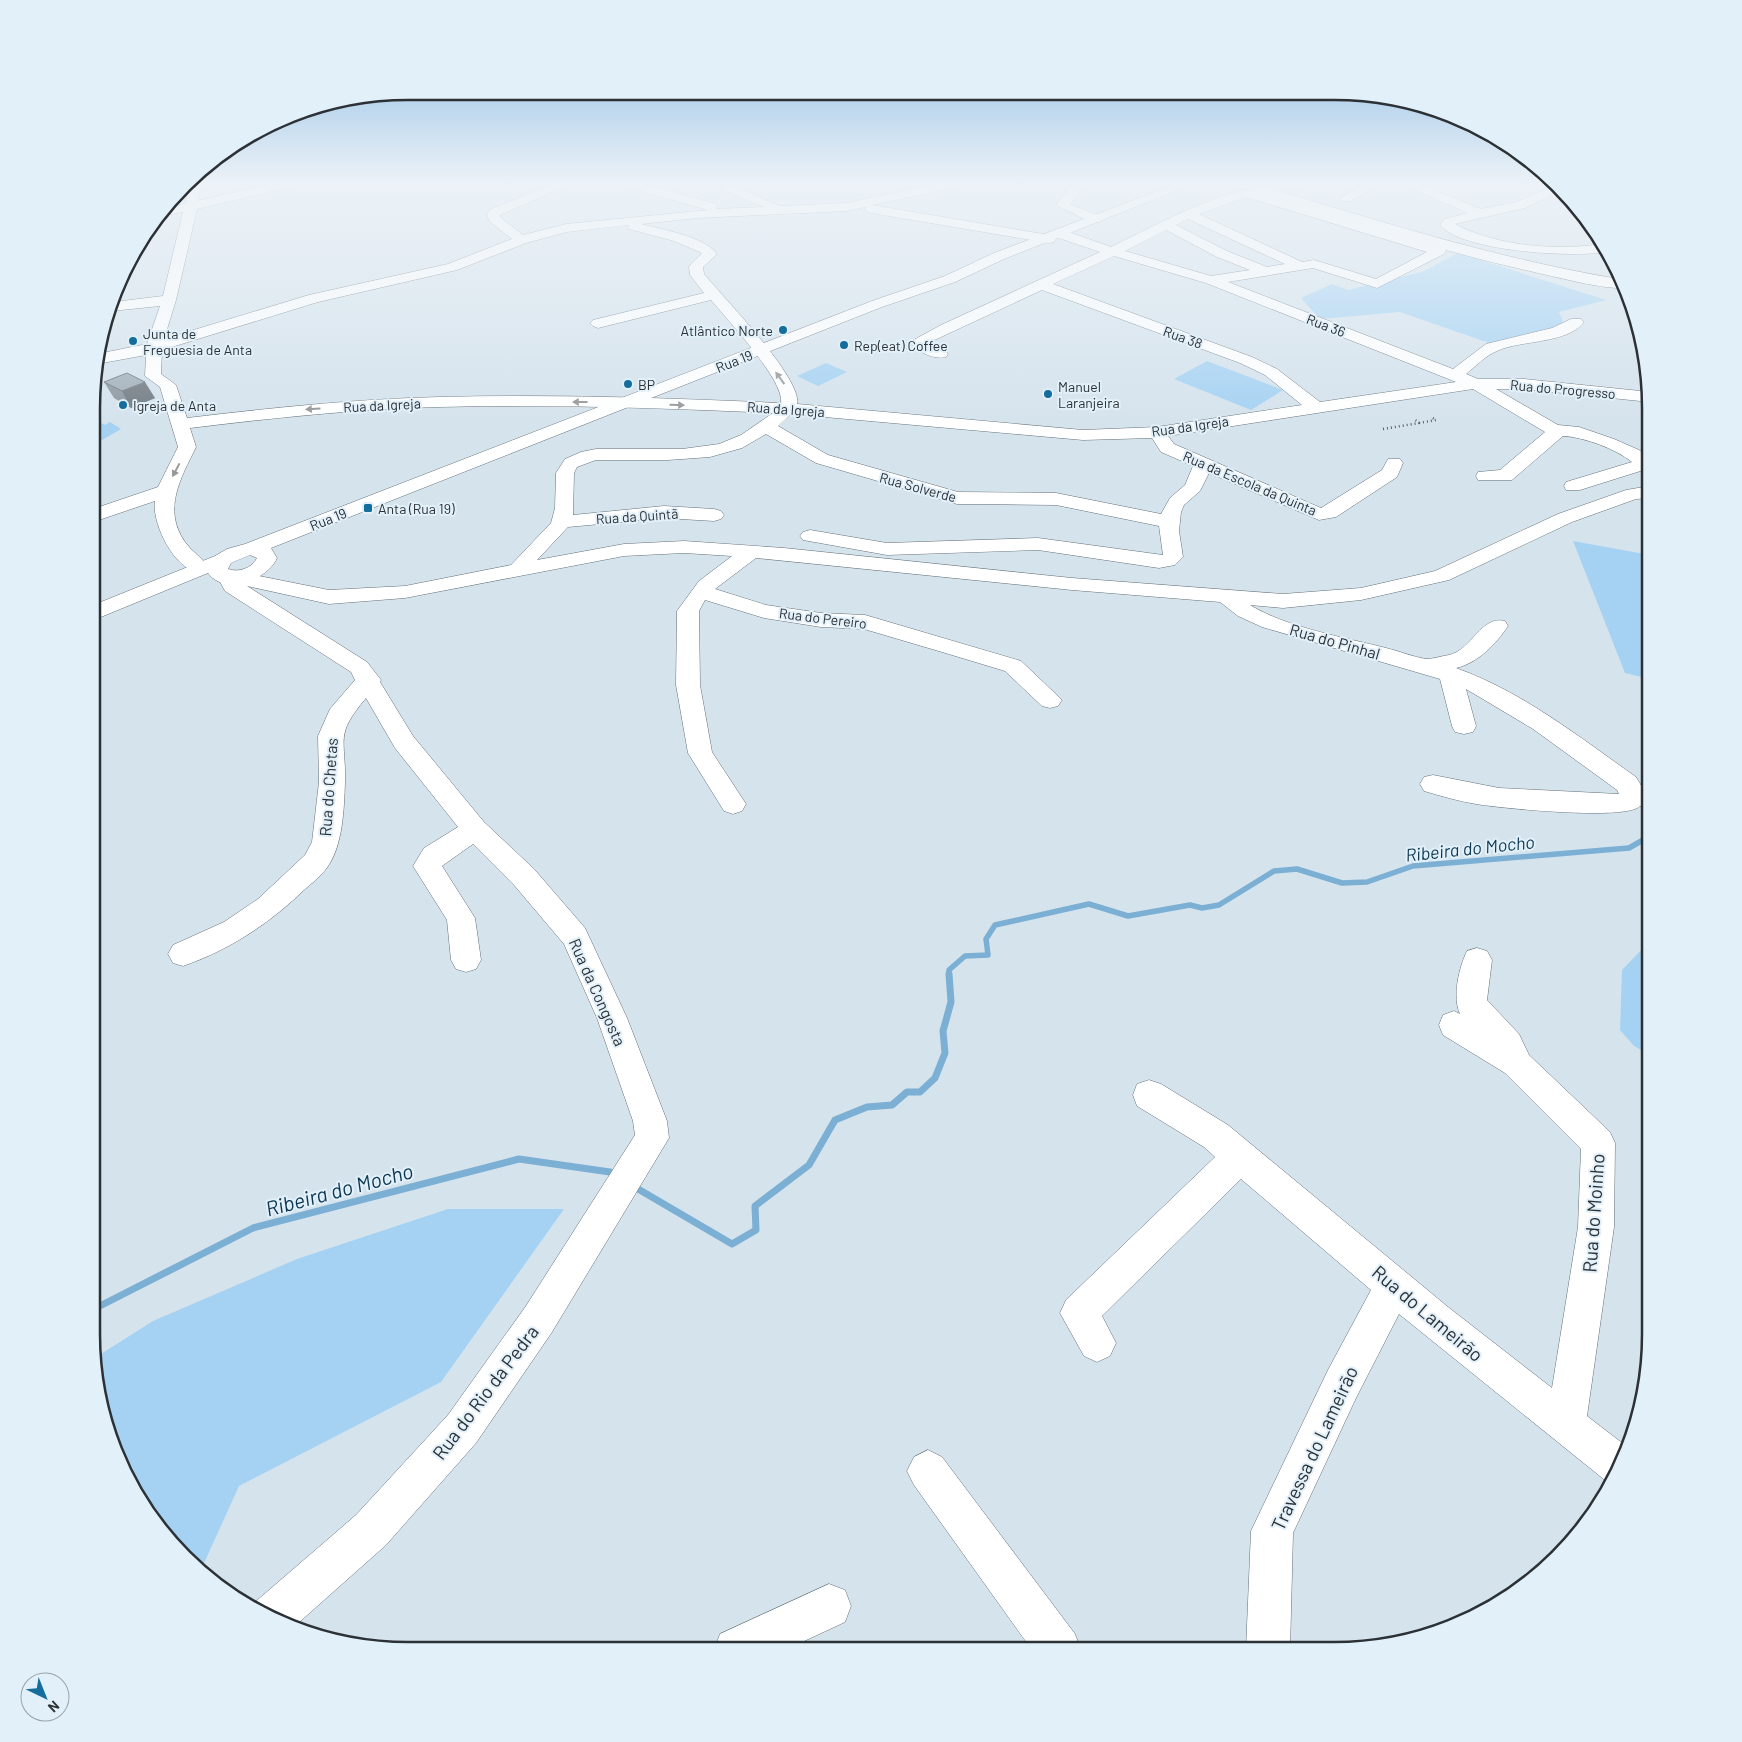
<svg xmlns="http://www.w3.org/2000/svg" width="1742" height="1742" font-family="Barlow,sans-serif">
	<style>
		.green { fill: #a5d2f2 }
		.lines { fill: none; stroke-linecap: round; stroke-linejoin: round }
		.stream-far1 { stroke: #7bafd4; stroke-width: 5.5 }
		.stream { stroke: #7bafd4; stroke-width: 7 }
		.minor-casing { stroke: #64717a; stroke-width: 1 }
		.major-casing { stroke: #64717a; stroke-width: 1 }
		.minor { fill: #fff; fill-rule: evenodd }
		.major { fill: #fff; fill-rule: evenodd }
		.rail { stroke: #575e64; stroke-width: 2.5; stroke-dasharray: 1 3; stroke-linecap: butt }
		.wall { fill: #8c97a0 }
		.shaded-wall { fill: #727b82 }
		.building { fill: #a3b0ba; stroke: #727b82 }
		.oneway { fill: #96989a }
		.poi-dot { fill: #156d9d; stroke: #e2f0fa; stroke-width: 2 }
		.labels { text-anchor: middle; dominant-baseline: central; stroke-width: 4; stroke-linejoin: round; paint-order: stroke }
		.far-street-label { font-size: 14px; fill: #2c3135; stroke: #e2f0fa }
		.far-poi-label { font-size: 14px; fill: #2c3135; stroke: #e2f0fa; text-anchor: start }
		.street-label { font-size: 16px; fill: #2c3135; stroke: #e2f0fa }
		.water-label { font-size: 18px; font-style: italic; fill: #0e3851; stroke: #e2f0fa }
		.near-street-label { font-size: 19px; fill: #2c3135; stroke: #e2f0fa }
		.near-water-label { font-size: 21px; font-style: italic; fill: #0e3851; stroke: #e2f0fa }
		.rim { fill: none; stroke: #2c3135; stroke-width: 2.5 }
	</style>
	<rect width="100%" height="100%" fill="#d5e3ed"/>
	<!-- green -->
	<path class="green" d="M 1458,253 L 1606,300 L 1559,312 L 1565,327 L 1492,344 L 1400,312 L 1320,319 L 1301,298 L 1332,284 L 1348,290 L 1422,272 Z
		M 1207,361 L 1283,390 L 1251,410 L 1174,379 Z
		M 826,363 L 847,372 L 818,386 L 797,376 Z
		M 97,421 L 105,425 L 110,422 L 121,429 L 97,443 Z
		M 1573,541 L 1650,555 L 1650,679 L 1625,673 Z
		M 1650,941 L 1650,1055 L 1634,1046 L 1620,1030 L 1622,970 Z
		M 448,1209 L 564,1209 L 441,1382 L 239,1486 L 200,1572 L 157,1526 L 108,1436 L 93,1359 L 153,1321 L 297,1259 Z"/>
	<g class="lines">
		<!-- stream-far1 -->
		<path class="stream-far1" d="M 949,975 L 949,970 L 965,956 L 988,955 L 986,939 L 995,925 L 1089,904 L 1128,916 L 1190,905 L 1202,908 L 1219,905 L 1274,871 L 1297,869 L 1342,883 L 1367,882 L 1413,866 L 1629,848 L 1650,836"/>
		<!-- stream -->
		<path class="stream" d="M 633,1186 L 732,1244 L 756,1230 L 755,1206 L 809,1165 L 835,1120 L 867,1107 L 892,1105 L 907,1092 L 920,1092 L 935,1078 L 945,1053 L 943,1031 L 951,1002 L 949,974
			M 92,1310 L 253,1228 L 519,1159 L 610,1172"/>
		<!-- minor casing -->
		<g class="minor-casing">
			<path id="minor" d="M 282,181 L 304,181 L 302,184 L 197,209 L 176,300 L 164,339 L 309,295 L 448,264 L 512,239 L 489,221 L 487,213 L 489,210 L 560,181 L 577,181 L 500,215 L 500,217 L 523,235 L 566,224 L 708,210 L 616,184 L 614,181 L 634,181 L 716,204 L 717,209 L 764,207 L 725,191 L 723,188 L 729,184 L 780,206 L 847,203 L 950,181 L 973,181 L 967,185 L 872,205 L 1049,235 L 1056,239 L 1054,242 L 1049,243 L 871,213 L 867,212 L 865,209 L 866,207 L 847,211 L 697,218 L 641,224 C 661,229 705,237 717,254 L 703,267 L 704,274 C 722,296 803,379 797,404 L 1083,430 L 1157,427 L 1302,405 L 1265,375 L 1240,363 L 1042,290 L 928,343 L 946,351 L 948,354 L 946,357 C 934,360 917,352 910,342 L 941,325 L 1100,252 L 1056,237 L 1054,234 L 1056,231 L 1066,231 L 1111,247 C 1138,234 1229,185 1254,191 L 1444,248 L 1446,251 L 1444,254 L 1377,288 L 1313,268 L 1228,282 L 1453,369 L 1486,344 L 1552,328 L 1571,319 L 1581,319 L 1584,322 C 1568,344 1520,340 1497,351 C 1485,356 1476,366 1466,374 L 1478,379 L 1524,379 L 1650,392 L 1650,402 L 1524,389 L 1496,389 L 1558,425 L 1579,427 L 1614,439 L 1639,450 L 1650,459 L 1650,468 L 1580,490 L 1566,490 L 1564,486 L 1566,482 L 1632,462 C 1616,449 1584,437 1563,436 L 1512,480 L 1478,480 L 1476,476 L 1478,472 L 1500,470 L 1545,432 L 1473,389 L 1168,436 L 1174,444 L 1321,508 L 1382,470 L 1388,459 L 1400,459 L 1403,463 L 1397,477 L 1336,517 L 1319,520 L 1209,473 L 1200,491 L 1184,505 L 1181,512 L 1179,531 L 1183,557 L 1175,565 L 1159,568 L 1038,550 L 887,555 L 803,540 L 800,536 L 803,532 L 810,530 L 887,543 L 1038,538 L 1163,555 L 1159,526 L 1056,505 L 957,504 L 816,463 L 766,434 L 742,448 L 710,457 L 668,460 L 596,460 L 577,467 L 574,473 L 573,515 L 664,506 L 714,509 L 721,511 L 724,515 L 721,519 L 714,521 L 664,518 L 568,527 L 537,560 L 624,544 L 684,541 L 784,548 L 1072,578 L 1283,594 L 1361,588 L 1435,571 L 1558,514 L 1626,490 L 1650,486 L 1650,498 L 1636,499 L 1572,522 L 1449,580 L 1361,600 L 1283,608 L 1250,605 C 1288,628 1343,637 1386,648 C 1399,651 1413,657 1426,659 C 1433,659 1442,656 1449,655 C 1472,650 1481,615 1505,621 L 1508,626 C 1496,644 1478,663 1456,668 C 1523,692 1579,737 1636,777 L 1642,787 L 1650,790 L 1650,810 L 1640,806 C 1627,821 1500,808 1476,804 C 1458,801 1441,796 1424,791 L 1420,784 L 1424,777 L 1433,775 L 1499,788 L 1619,794 L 1617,790 L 1533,729 L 1466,689 L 1476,726 L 1473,732 L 1464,734 L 1455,732 L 1452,726 L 1440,679 L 1262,627 L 1238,616 L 1220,602 L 1072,590 L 756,558 L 715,589 L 766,605 L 821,613 L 865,615 L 1021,661 L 1062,700 L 1058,706 L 1050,708 L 1042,706 L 1005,671 L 942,652 L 864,629 L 821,627 L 764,618 L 705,600 L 699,611 L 700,685 L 712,752 L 746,804 L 742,811 L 733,814 L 724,811 L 688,753 L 676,685 L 677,611 L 699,581 L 732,556 L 684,553 L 624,556 L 405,598 L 329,604 L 247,586 L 367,662 L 381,680 L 380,682 L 413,736 L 484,822 L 534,869 L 585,928 L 627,1018 L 667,1121 L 669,1138 L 552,1332 L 476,1443 L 386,1545 L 296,1625 L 268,1618 L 253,1608 L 254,1603 L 356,1515 L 448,1415 L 526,1306 L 635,1135 L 633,1121 L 597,1018 L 564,944 L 514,885 L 473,844 L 442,866 L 475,918 L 481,960 L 476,969 L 466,972 L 456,969 L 451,960 L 447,920 L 413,866 L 424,848 L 458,827 L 395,748 L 366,698 C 334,736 346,738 345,782 C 344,809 343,847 326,869 C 320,877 311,884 304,890 C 269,924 229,950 183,966 L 173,963 L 168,954 L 173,945 L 224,922 L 258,899 L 305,855 L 312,842 L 319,782 L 318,736 L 330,709 L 355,680 L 351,672 L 225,591 L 218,578 L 221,574 L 234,571 L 329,590 L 405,586 L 511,565 L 551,523 L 555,508 L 556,473 L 565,459 L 581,452 L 596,449 L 682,449 L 719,444 L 741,435 L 773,413 C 662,408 551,404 439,407 C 356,409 273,418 190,428 L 196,447 C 181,478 162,509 185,542 C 192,552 203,558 209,568 L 206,572 C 179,579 151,525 155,501 L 96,521 L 96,508 L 158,487 L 178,447 L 160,387 L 145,376 L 146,355 L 97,364 L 97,354 L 147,344 L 160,306 L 111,311 L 114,302 L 163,296 L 183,212 L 161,216 L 168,208 ZM 1244,198 L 1249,198 L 1427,252 L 1376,279 L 1314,260 L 1302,262 L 1199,214 ZM 1188,219 L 1285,264 L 1267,267 L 1227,251 L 1176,225 ZM 628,225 L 629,229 L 674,241 L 702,253 L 689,266 L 690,275 L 704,293 L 593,320 L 590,323 L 593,326 L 598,328 L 711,300 C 726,318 785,381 781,403 C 667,398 553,394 440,397 C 355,399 271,408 187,418 L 176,385 L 161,374 L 162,350 L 318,302 L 457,270 L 526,243 L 567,232 ZM 1166,230 L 1217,257 L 1250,270 L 1211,276 L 1125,251 ZM 1114,256 L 1206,283 L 1456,382 L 1320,402 L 1277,369 L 1252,357 L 1053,284 ZM 791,414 L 1083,440 L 1152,438 L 1161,452 L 1193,466 L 1185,485 L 1170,498 L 1161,514 L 1056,493 L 958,492 L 828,455 L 778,426 Z
				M 1075,181 L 1088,181 L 1070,204 L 1100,216 L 1101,219 L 1100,222 L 1090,222 L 1056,205 Z
				M 1290,181 L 1317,181 L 1311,185 L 1285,188 L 1283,185 L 1285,182 Z
				M 1371,181 L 1387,181 L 1350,201 L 1342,201 L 1340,198 Z
				M 1394,181 L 1411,181 L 1481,209 L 1517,202 L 1552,186 L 1558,192 L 1525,208 L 1455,224 C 1496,246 1555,251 1601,244 L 1605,252 C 1572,258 1460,251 1440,225 L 1444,219 L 1468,213 Z
				M 1477,948 L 1487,951 L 1492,960 L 1487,1000 L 1519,1034 L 1529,1055 L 1610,1132 L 1615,1143 L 1614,1227 L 1587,1416 L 1626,1446 L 1618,1474 L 1611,1484 L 1606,1481 L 1399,1314 L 1356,1398 L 1293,1533 L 1290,1650 L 1246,1650 L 1251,1531 L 1328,1370 L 1371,1290 L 1241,1179 L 1102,1316 L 1116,1343 L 1110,1356 L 1097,1362 L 1084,1356 L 1060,1313 L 1066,1300 L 1215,1157 L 1204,1147 L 1137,1106 L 1133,1095 L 1137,1084 L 1149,1080 L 1161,1084 L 1228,1125 L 1448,1307 L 1552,1388 L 1578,1227 L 1581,1149 L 1505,1073 L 1443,1035 L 1439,1025 L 1443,1015 L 1454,1011 L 1460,1014 C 1452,997 1459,967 1467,951 Z
				M 928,1450 L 942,1457 L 1075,1634 L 1081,1650 L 1032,1650 L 914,1485 L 907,1471 L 914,1457 Z
				M 829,1584 L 845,1590 L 851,1606 L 845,1622 L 785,1650 L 714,1650 L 720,1634 Z"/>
		</g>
		<!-- major casing -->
		<g class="major-casing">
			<path id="major" d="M 190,181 L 202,181 L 197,206 L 191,210 L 185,206 Z
				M 1184,181 L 1201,181 L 1004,259 L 955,282 L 882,307 L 271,548 L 277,558 C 268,580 224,596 208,573 L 96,619 L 96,604 L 215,556 L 227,549 L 245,544 L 872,301 L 945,276 L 994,253 ZM 250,555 L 257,558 C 252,568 239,573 228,569 L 231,563 Z
				M 1227,181 L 1246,181 C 1370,218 1492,258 1619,279 L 1624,288 C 1601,289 1562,278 1538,273 C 1433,250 1331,215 1229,184 Z"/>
		</g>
		<!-- minor -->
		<use href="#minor" class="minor"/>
		<!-- major -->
		<use href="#major" class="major"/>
		<!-- rail -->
		<path class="rail" d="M 1419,423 L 1436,420 L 1431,417
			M 1383,429 L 1419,423 L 1414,419"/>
	</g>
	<!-- wall -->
	<path class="wall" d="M 104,382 L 155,398 L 131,408 L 114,398 Z"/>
	<!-- shaded-wall -->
	<path class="shaded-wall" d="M 145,382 L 155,398 L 131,408 L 122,391 Z"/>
	<!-- building -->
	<path class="building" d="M 127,373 L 145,382 L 122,391 L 104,382 Z"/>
	<!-- one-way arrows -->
	<defs><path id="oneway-solid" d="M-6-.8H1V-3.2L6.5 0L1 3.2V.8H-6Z" transform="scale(1.25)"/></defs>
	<g class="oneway">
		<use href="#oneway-solid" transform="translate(780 378) rotate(-126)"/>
		<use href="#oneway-solid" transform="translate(580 402) rotate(-180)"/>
		<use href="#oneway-solid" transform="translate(677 405) rotate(1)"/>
		<use href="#oneway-solid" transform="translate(313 409) rotate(177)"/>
		<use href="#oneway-solid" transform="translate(176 470) rotate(118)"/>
	</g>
	<!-- sky -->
	<linearGradient id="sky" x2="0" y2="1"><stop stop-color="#7cb2e0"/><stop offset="0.43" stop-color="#ecf2f7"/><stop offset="1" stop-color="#ecf2f7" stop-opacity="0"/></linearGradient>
	<rect width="1742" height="425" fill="url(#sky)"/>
	<!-- markers -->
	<g class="poi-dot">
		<circle cx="783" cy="330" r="5"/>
		<circle cx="133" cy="341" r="5"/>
		<circle cx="844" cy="345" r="5"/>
		<circle cx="628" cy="384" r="5"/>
		<circle cx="1048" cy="394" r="5"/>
		<circle cx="123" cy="405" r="5"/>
		<rect x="363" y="503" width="10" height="10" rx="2.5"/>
	</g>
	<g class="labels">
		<!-- far-street labels -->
		<g class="far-street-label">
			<text transform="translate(1326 325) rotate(21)">Rua 36</text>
			<text transform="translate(1183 337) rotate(20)">Rua 38</text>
			<text transform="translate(734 361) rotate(-22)">Rua 19</text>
			<text transform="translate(1563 389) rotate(5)">Rua do Progresso</text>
			<text transform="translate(382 405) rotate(-3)">Rua da Igreja</text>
			<text transform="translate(786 409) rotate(4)">Rua da Igreja</text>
			<text transform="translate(1190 426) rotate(-8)">Rua da Igreja</text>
			<text transform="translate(1250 483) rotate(23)">Rua da Escola da Quinta</text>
			<text transform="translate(918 487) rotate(15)">Rua Solverde</text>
			<text transform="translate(637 516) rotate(-4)">Rua da Quintã</text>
			<text transform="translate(328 519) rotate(-22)">Rua 19</text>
			<text transform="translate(823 618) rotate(7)">Rua do Pereiro</text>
		</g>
		<!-- far-poi labels -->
		<g class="far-poi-label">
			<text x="773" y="330" text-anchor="end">Atlântico Norte</text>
			<text x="143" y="333">Junta de<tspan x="143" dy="16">Freguesia de Anta</tspan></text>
			<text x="854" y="345">Rep(eat) Coffee</text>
			<text x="638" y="384">BP</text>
			<text x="1058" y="386">Manuel<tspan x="1058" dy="16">Laranjeira</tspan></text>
			<text x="133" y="405">Igreja de Anta</text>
			<text x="378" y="508">Anta (Rua 19)</text>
		</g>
		<!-- street labels -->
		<g class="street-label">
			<text transform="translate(1335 641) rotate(16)">Rua do Pinhal</text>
			<text transform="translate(328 787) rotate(-86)">Rua do Chetas</text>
			<text transform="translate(598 992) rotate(66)">Rua da Congosta</text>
		</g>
		<!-- water labels -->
		<g class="water-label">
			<text transform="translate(1470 848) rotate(-6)">Ribeira do Mocho</text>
		</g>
		<!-- near-street labels -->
		<g class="near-street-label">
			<text transform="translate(1593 1213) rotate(-86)">Rua do Moinho</text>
			<text transform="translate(1428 1313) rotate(40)">Rua do Lameirão</text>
			<text transform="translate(485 1392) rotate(-53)">Rua do Rio da Pedra</text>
			<text transform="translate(1314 1448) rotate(-65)">Travessa do Lameirão</text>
		</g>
		<!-- near-water labels -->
		<g class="near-water-label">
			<text transform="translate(339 1189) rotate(-15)">Ribeira do Mocho</text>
		</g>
	</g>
	<!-- crop -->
	<path d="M0 0H1742V1742H0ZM408 100H1334A308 308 0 0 1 1642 408V1334A308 308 0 0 1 1334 1642H408A308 308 0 0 1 100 1334V408A308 308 0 0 1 408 100Z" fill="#e2f0fa" fill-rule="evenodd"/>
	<path class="rim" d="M408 100H1334A308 308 0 0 1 1642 408V1334A308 308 0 0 1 1334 1642H408A308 308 0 0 1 100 1334V408A308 308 0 0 1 408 100Z"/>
	<!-- north arrow -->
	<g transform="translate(45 1697) rotate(137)"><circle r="24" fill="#e2f0fa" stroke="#99a4ab"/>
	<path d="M0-4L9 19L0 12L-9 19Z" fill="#156d9d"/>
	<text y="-8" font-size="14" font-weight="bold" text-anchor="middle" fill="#2c3135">N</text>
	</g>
</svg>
